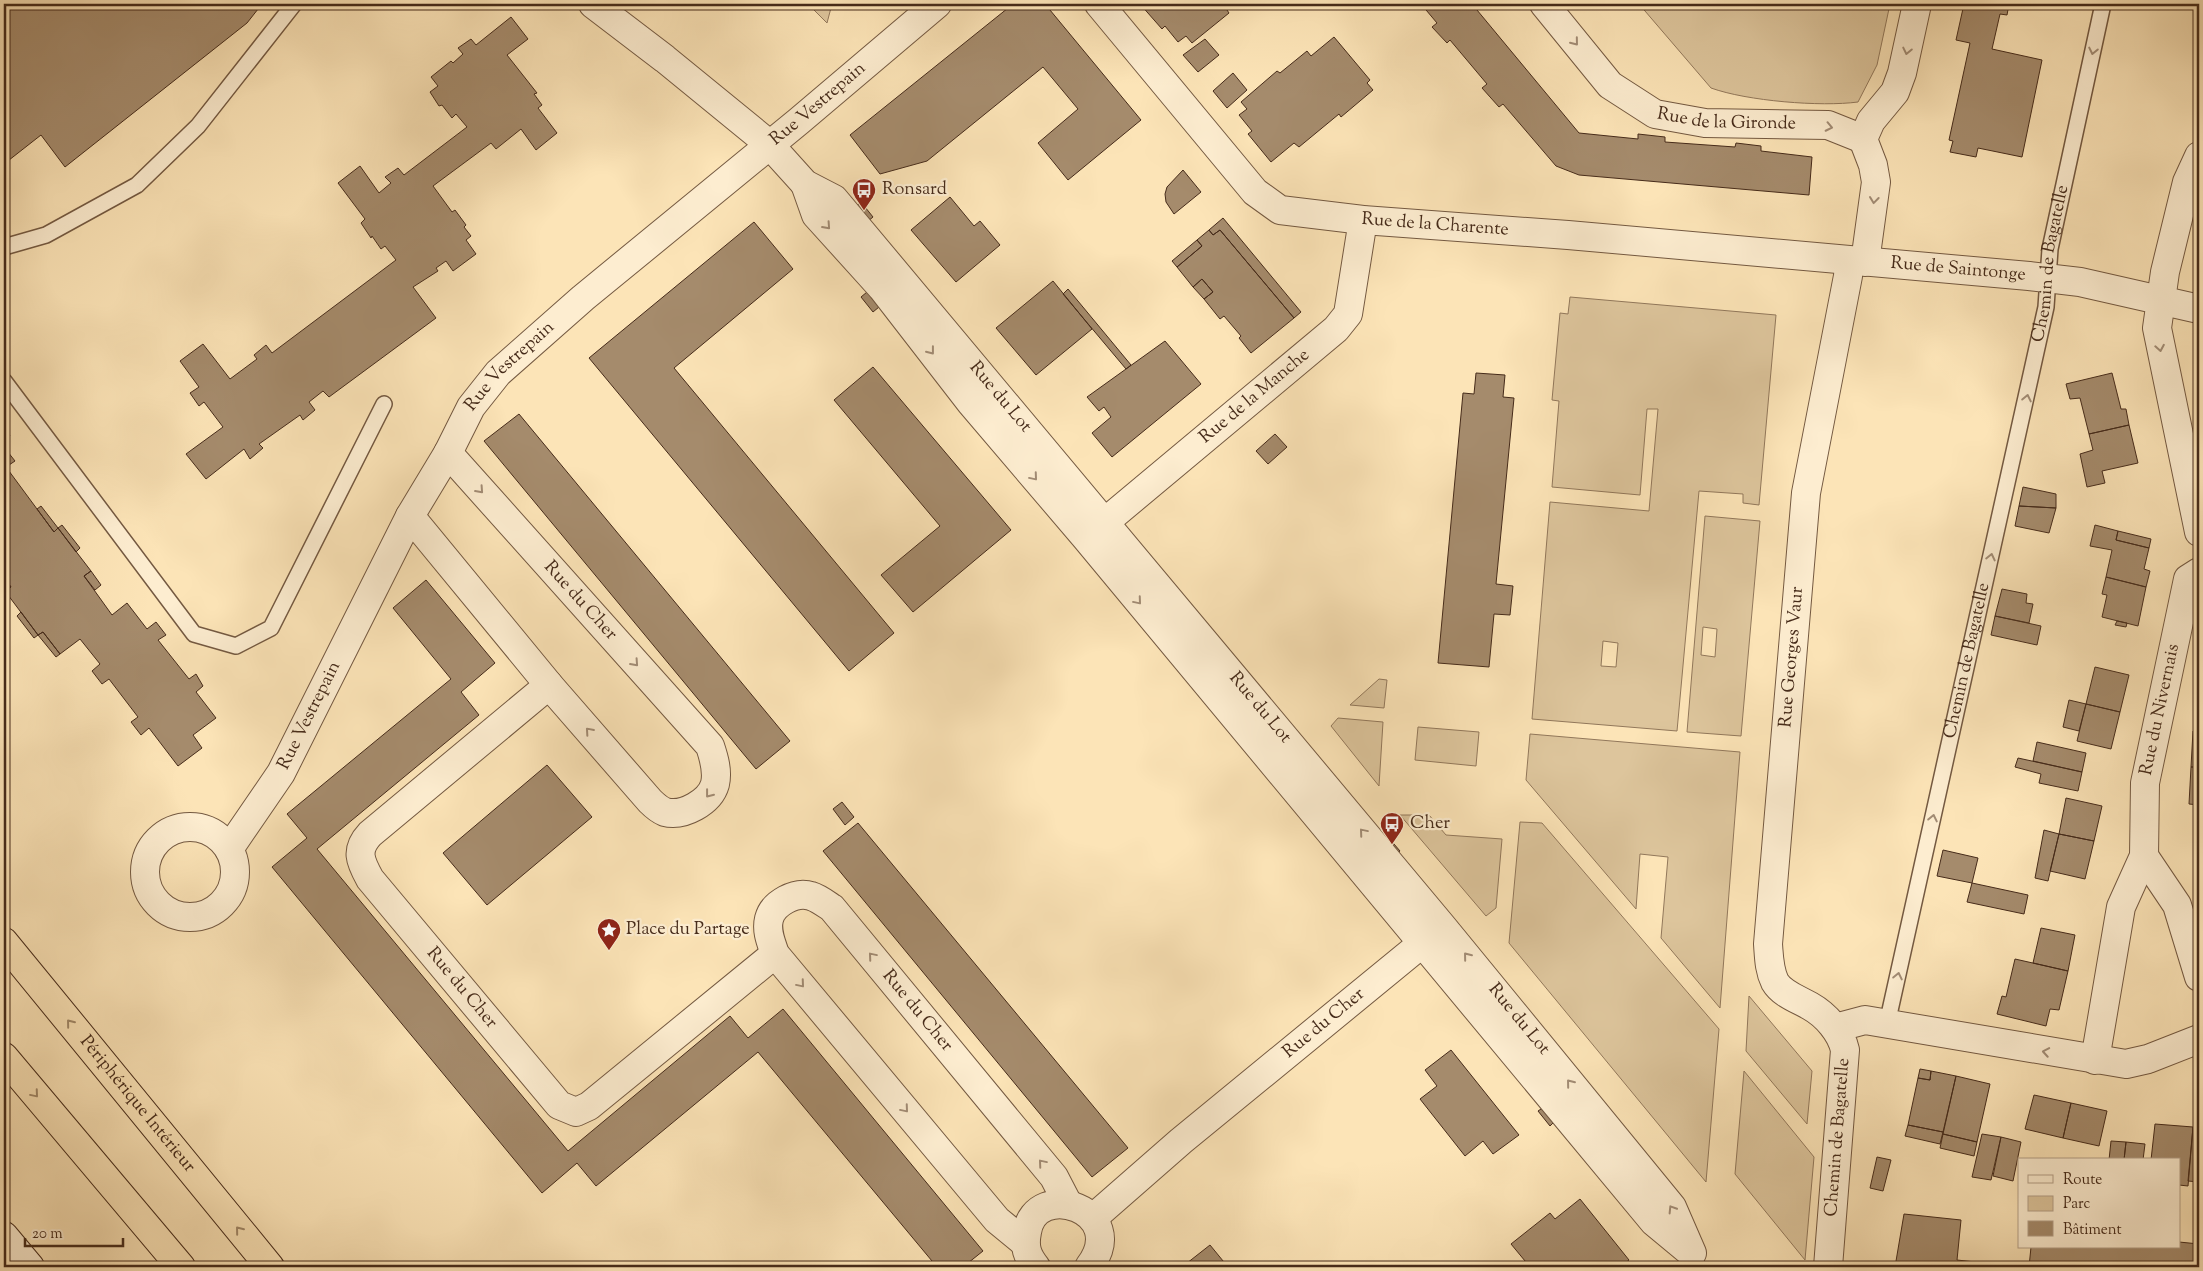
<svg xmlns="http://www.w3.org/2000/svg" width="2203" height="1271" font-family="'Sorts Mill Goudy',serif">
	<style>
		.green { fill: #ddc59c; stroke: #92785b; fill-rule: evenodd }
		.building { fill: #a58b6c; stroke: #462b1a }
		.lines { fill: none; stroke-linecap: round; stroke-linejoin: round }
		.lane-casing { stroke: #745941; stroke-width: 18 }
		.street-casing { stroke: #745941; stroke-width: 30 }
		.secondary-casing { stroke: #462b1a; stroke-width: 30 }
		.highway-casing { stroke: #462b1a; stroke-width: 30 }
		.lane { stroke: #fdedd0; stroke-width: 15 }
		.street { stroke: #fdedd0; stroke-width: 28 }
		.secondary { stroke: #fdedd0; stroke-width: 28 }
		.highway { stroke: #fce4b7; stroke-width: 28 }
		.oneway { stroke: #a28c75 }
		.oneway2 { stroke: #a18868 }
		.labels { text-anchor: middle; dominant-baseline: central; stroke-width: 4.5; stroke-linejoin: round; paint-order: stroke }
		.street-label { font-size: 18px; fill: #462b1a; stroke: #fdedd0 }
		.poi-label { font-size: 18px; fill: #462b1a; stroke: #fdedd0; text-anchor: start }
	</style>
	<rect width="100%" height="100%" fill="#fce4b7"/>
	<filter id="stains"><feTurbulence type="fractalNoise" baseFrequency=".004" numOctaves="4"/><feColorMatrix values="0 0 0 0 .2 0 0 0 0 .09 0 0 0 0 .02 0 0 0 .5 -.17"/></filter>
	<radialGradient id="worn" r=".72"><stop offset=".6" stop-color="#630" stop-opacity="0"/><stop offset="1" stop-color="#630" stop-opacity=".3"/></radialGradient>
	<!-- green -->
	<path class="green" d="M 808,4 L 832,4 L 827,23 Z
		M 1639,4 L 1890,4 L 1877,65 L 1858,102 C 1821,107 1747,101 1711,88 Z
		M 1570,297 L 1776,315 L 1759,505 L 1743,503 L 1743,494 L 1699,491 L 1677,731 L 1532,719 L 1550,502 L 1649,511 L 1658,409 L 1647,409 L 1640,495 L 1552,487 L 1559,401 L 1552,400 L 1560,313 L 1568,314 ZM 1603,641 L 1618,643 L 1616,667 L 1601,666 Z
		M 1705,516 L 1760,521 L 1741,736 L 1687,732 ZM 1703,627 L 1717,629 L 1715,657 L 1701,655 Z
		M 1379,679 L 1387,680 L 1384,708 L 1350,705 Z
		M 1338,718 L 1383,722 L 1379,786 L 1331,726 Z
		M 1418,727 L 1479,732 L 1476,766 L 1415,760 Z
		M 1530,734 L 1740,752 L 1720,1008 L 1661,938 L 1668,857 L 1640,854 L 1636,909 L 1526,780 Z
		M 1400,815 L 1429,815 L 1446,835 L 1502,839 L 1496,908 L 1486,916 Z
		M 1520,822 L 1542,823 L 1719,1029 L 1706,1182 L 1509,943 Z
		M 1749,996 L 1812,1071 L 1807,1124 L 1746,1051 Z
		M 1744,1071 L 1814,1157 L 1805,1260 L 1735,1174 Z"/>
	<!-- building -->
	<path class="building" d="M 4,4 L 262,4 L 247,23 L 65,167 L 41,135 L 4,164 Z
		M 1013,4 L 1045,4 L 1141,120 L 1068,180 L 1038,143 L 1078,109 L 1043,67 L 927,161 L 880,174 L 850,135 Z
		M 1140,4 L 1234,4 L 1227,10 L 1229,13 L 1192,43 L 1186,36 L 1178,42 L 1165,26 L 1162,29 Z
		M 1421,4 L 1472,4 L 1579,133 L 1638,139 L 1638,134 L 1665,137 L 1665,142 L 1735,147 L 1736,143 L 1761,146 L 1761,151 L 1812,157 L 1809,195 L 1579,175 L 1556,166 L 1503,104 L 1499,107 L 1482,88 L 1487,84 L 1450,40 L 1447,43 L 1432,27 L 1437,23 Z
		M 1964,4 L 2009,4 L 2007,15 L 2000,14 L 1992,49 L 2042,60 L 2022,157 L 1978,148 L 1976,157 L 1950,152 L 1953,141 L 1949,140 L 1970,43 L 1956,40 Z
		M 511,17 L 528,39 L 507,55 L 537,93 L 534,94 L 542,105 L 538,108 L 557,133 L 536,150 L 521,129 L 496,149 L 491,143 L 433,186 L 452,212 L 455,210 L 466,225 L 464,227 L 471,236 L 466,240 L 476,254 L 453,271 L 446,261 L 436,268 L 438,271 L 413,287 L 436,318 L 329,397 L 323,391 L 309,402 L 315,410 L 303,420 L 300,415 L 259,444 L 263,448 L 250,459 L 244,449 L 206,479 L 186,454 L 223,427 L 204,402 L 199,406 L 190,393 L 199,387 L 180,361 L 203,344 L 230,379 L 257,359 L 254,355 L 266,345 L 272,353 L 396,260 L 385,246 L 381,249 L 372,236 L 371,238 L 361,223 L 365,219 L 338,183 L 360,166 L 379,193 L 391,183 L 385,177 L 398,168 L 404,175 L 467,127 L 456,114 L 452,118 L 442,105 L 439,106 L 430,92 L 438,86 L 431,77 L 451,61 L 453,63 L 463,54 L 458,48 L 471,39 L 476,45 Z
		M 1334,37 L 1370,80 L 1367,83 L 1373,90 L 1341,117 L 1339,114 L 1299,147 L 1294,143 L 1271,162 L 1248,134 L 1252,131 L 1239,115 L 1247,109 L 1241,102 L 1277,71 L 1280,73 L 1307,51 L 1311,56 Z
		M 1205,39 L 1219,55 L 1198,72 L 1183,55 Z
		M 1233,73 L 1247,90 L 1227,108 L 1213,91 Z
		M 1183,170 L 1201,192 L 1174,214 L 1166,202 L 1165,194 L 1167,187 Z
		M 950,197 L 974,226 L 980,221 L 1000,245 L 956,282 L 911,230 Z
		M 861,202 L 873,217 L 867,222 L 855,207 Z
		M 1223,218 L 1301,312 L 1294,318 L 1220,230 L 1213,235 L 1209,230 Z
		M 754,222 L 793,269 L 674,368 L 894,633 L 849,671 L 589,358 Z
		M 1209,230 L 1213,235 L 1220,230 L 1294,318 L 1251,353 L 1239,338 L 1241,336 L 1224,316 L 1220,319 L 1204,299 L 1213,292 L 1202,279 L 1193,287 L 1177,267 L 1202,246 L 1197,240 Z
		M 1197,240 L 1202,246 L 1177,267 L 1172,261 Z
		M 1202,279 L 1213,292 L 1204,299 L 1193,287 Z
		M 1053,281 L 1092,329 L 1036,375 L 996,328 Z
		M 1068,289 L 1131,365 L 1126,369 L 1063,294 Z
		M 867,292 L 879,307 L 873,312 L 861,297 Z
		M 1165,341 L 1201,384 L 1112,457 L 1092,433 L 1111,417 L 1104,407 L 1099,411 L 1087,397 Z
		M 873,367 L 1011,530 L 913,612 L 881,575 L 940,526 L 834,400 Z
		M 1476,373 L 1505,375 L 1503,397 L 1514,398 L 1496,584 L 1513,586 L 1510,615 L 1494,614 L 1489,667 L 1438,663 L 1463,393 L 1474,394 Z
		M 2112,373 L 2121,409 L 2126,409 L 2129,425 L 2089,434 L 2080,398 L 2070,399 L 2066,384 Z
		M 519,414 L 790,741 L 756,769 L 484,441 Z
		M 2129,425 L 2138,463 L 2102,471 L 2105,483 L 2087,487 L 2080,454 L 2093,450 L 2089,434 Z
		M 4,427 L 10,436 L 4,441 Z
		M 1275,434 L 1287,447 L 1268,464 L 1256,451 Z
		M 4,447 L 15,461 L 6,467 L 54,532 L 58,528 L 91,571 L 84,576 L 112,615 L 127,603 L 147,629 L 156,622 L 166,635 L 158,640 L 189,679 L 196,674 L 203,686 L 196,692 L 216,718 L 193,735 L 202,748 L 178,766 L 149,728 L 141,735 L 131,722 L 138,717 L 109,679 L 102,684 L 92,671 L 100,664 L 80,639 L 60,654 L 43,632 L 38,635 L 5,591 L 11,587 L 4,578 Z
		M 2023,487 L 2056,494 L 2056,508 L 2019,506 Z
		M 41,506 L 58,528 L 54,532 L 37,509 Z
		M 2019,506 L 2056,508 L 2049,533 L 2015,526 Z
		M 62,525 L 80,548 L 76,552 L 58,528 Z
		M 2095,525 L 2118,531 L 2116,540 L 2149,548 L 2144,569 L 2150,571 L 2146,587 L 2106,577 L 2112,550 L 2090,546 Z
		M 2118,531 L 2151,539 L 2149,548 L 2116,540 Z
		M 91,571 L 101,585 L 95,590 L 84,576 Z
		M 2106,577 L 2146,587 L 2138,626 L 2102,617 L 2107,595 L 2102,594 Z
		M 4,578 L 11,587 L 5,591 L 4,589 Z
		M 426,580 L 495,663 L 461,692 L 479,715 L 317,849 L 568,1151 L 730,1016 L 748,1038 L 783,1009 L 983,1251 L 963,1267 L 937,1267 L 758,1052 L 596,1186 L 577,1163 L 542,1193 L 272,867 L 307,838 L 287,814 L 451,679 L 393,608 Z
		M 2002,589 L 2027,594 L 2026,603 L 2033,604 L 2029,623 L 1995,616 Z
		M 21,612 L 38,635 L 34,638 L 17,616 Z
		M 1995,616 L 2041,626 L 2037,645 L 1991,635 Z
		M 2117,621 L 2127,623 L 2126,627 L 2115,625 Z
		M 43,632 L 60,654 L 56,657 L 38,635 Z
		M 2095,667 L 2129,675 L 2120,712 L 2086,704 Z
		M 2069,700 L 2086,704 L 2079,731 L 2063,727 Z
		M 2086,704 L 2120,712 L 2111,749 L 2077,741 Z
		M 2193,731 L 2199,731 L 2199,767 L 2191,767 Z
		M 2037,742 L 2086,753 L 2082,772 L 2033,761 Z
		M 2018,758 L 2082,772 L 2078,791 L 2039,783 L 2041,774 L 2015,767 Z
		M 547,765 L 592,817 L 487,905 L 443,853 Z
		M 2191,767 L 2199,767 L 2199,805 L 2189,804 Z
		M 2066,798 L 2102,806 L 2094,841 L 2059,834 Z
		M 842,802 L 854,817 L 845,825 L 833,809 Z
		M 858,823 L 1128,1148 L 1092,1177 L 823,851 Z
		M 2044,830 L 2059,834 L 2048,881 L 2035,878 Z
		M 2059,834 L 2094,841 L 2085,879 L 2050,871 Z
		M 1388,837 L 1400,851 L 1394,856 L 1383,842 Z
		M 1943,850 L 1978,858 L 1972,883 L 1937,876 Z
		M 1972,883 L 2028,895 L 2024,914 L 1967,902 Z
		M 2041,928 L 2075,935 L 2068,971 L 2033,963 Z
		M 2015,959 L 2068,971 L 2059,1010 L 2050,1009 L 2046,1026 L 1997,1014 L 2002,996 L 2006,997 Z
		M 1451,1050 L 1519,1135 L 1493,1154 L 1483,1141 L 1465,1156 L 1420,1099 L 1437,1086 L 1425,1070 Z
		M 1920,1069 L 1931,1071 L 1930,1080 L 1918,1078 Z
		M 1931,1071 L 1956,1076 L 1943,1132 L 1908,1125 L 1918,1078 L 1930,1080 Z
		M 1956,1076 L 1990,1084 L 1977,1142 L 1943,1134 Z
		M 2034,1095 L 2071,1103 L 2063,1138 L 2025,1129 Z
		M 2071,1103 L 2107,1111 L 2099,1146 L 2063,1138 Z
		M 1544,1107 L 1555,1121 L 1550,1126 L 1538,1111 Z
		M 2155,1124 L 2193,1127 L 2188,1186 L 2179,1185 L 2179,1160 L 2151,1160 Z
		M 1908,1125 L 1943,1132 L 1940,1144 L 1905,1136 Z
		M 2193,1127 L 2199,1128 L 2199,1182 L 2188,1181 Z
		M 1943,1134 L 1977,1142 L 1974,1156 L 1940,1148 Z
		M 1982,1134 L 2001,1137 L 1991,1180 L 1972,1177 Z
		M 2001,1137 L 2021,1142 L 2013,1181 L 1993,1176 Z
		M 2111,1141 L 2126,1142 L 2124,1160 L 2109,1160 Z
		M 2126,1142 L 2145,1144 L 2143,1160 L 2124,1160 Z
		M 1877,1157 L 1891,1160 L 1883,1191 L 1870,1188 Z
		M 1580,1199 L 1629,1260 L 1620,1267 L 1530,1267 L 1511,1244 L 1550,1213 L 1555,1219 Z
		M 1904,1214 L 1961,1220 L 1957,1260 L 2022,1267 L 1895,1267 Z
		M 2179,1242 L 2199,1244 L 2199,1267 L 2029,1267 L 2031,1247 L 2179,1247 Z
		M 1210,1245 L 1228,1267 L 1182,1267 Z"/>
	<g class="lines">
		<!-- lane casing -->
		<g class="lane-casing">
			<g id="lane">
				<path d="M 4,247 L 46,235 L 137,185 L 198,126 L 294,4"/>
				<path d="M 4,381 L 194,634 L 236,646 L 271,628 L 384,404"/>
				<path id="s1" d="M 1887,1024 L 2046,307 L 2050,249 L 2103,4"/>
			</g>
		</g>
		<!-- street casing -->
		<g class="street-casing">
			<g id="street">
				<path id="s2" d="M 593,4 L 665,59 L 769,144 L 805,184 L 834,199 L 1442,926 L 1672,1207 L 1692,1253"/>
				<path id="s3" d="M 1099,4 L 1255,192 L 1280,210 L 1363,220 L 1568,235 L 2029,276 L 2080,282 L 2199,309"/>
				<path id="s4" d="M 1544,4 L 1610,85 L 1655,114 L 1705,123 L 1828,125 L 1863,139"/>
				<path d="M 2199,156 L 2187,182 L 2165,272 L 2157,328 L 2199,532"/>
				<path d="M 805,184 L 816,215 L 882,288 L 971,403 L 1086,538 L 1654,1222 L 1689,1251"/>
				<path d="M 1865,262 L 1876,182 L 1873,165 L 1863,139 L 1871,121 L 1895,92 L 1902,73 L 1917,4"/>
				<path d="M 410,516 L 549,685 L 650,801 C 654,805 660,810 665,812 C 683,817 710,802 715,784 C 718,771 714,758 710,746 L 448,453"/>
				<path id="s5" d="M 1093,532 L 1336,329 L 1348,314 L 1363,220"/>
				<path id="s6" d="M 549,685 L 370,834 C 355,850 360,861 370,879 L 559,1105 L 576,1112 L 589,1106 L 775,954"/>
				<circle cx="190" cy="872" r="45"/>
				<path id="s7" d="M 229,849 L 281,773 L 410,516 L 448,453 L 471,407 L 498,373 L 583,298 L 799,121 L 937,4"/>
				<path d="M 2144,856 L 2177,905 L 2199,977"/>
				<path d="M 1835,1028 L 1865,1020 L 2126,1064 L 2148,1059 L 2199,1039"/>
				<path id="s8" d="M 2095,1060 L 2121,907 L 2144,856 L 2145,783 L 2188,579 L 2199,572"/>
				<path id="s9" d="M 1093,1218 L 1181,1141 L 1436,932"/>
				<path id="s10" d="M 1025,1243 L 997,1220 L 775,954 C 771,942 766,931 769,919 C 773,903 796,891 811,896 C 818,898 826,904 832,908 L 1054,1177 L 1068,1204"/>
				<path d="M 1036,1267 C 1027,1256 1024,1247 1027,1232 C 1035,1178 1132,1210 1089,1267"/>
				<path id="s11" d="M 1828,1267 L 1845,1050 C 1841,1032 1826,1015 1810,1006 C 1798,999 1782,994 1775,982 C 1769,970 1769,957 1768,944 L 1806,493 L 1848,276 L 1849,261"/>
			</g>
		</g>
		<!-- secondary casing -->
		<g class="secondary-casing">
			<path id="secondary" d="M 4,1236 L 30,1267"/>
		</g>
		<!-- highway casing -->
		<g class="highway-casing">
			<g id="highway">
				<path id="s12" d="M 4,942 L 270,1267"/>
				<path d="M 4,1057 L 181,1267"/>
			</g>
		</g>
		<!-- lane -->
		<use href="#lane" class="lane"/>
		<!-- street -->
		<use href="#street" class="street"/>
		<!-- secondary -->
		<use href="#secondary" class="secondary"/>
		<!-- highway -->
		<use href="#highway" class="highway"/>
	</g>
	<!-- one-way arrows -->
	<defs><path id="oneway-chevron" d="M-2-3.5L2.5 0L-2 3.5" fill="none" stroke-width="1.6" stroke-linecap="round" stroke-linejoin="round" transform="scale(1.25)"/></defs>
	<g class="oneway">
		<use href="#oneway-chevron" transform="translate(1575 42) rotate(51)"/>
		<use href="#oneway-chevron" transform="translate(1907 51) rotate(102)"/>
		<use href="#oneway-chevron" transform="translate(2093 51) rotate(102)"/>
		<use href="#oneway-chevron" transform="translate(1829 127) rotate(12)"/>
		<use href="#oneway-chevron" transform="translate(1874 200) rotate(97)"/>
		<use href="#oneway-chevron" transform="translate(827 226) rotate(48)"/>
		<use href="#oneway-chevron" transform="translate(2160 348) rotate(80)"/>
		<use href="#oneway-chevron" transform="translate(931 351) rotate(52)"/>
		<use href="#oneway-chevron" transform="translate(2027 398) rotate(-78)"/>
		<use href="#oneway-chevron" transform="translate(1034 477) rotate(50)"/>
		<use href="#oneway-chevron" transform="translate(480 490) rotate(48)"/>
		<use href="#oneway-chevron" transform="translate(1991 557) rotate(-77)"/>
		<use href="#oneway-chevron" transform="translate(1138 601) rotate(50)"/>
		<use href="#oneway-chevron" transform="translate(635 663) rotate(48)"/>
		<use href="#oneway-chevron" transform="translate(589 731) rotate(-131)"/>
		<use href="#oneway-chevron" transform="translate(709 794) rotate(128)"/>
		<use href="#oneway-chevron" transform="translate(1933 818) rotate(-78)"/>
		<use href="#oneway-chevron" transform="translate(1363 832) rotate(-130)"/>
		<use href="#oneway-chevron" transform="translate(872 956) rotate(-130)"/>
		<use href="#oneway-chevron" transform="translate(1467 956) rotate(-129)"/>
		<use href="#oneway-chevron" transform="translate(1898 976) rotate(-78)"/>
		<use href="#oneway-chevron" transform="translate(801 984) rotate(50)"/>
		<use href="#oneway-chevron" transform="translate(2046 1052) rotate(-170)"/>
		<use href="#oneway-chevron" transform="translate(1570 1083) rotate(-129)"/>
		<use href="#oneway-chevron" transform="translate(905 1109) rotate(50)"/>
		<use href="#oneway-chevron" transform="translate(1042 1163) rotate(-130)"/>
		<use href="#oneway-chevron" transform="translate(1672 1209) rotate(-122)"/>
	</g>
	<g class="oneway2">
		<use href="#oneway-chevron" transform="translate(70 1023) rotate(-129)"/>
		<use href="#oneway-chevron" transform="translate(35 1094) rotate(50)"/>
		<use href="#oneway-chevron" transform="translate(239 1230) rotate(-129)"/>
	</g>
	<!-- icons -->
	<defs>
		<g id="bus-pin" transform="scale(1.25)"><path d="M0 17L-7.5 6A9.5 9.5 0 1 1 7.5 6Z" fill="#8f2418" stroke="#fdedd0"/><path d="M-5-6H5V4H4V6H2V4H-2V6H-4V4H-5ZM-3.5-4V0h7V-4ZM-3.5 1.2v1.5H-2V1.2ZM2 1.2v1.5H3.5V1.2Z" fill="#fff"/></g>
		<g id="sight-pin" transform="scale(1.25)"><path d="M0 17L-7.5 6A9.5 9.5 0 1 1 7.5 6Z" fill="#8f2418" stroke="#fdedd0"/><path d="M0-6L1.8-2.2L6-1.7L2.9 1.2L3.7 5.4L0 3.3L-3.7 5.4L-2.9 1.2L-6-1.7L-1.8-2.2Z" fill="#fff"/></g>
	</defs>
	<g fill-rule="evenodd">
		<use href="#bus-pin" x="864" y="190"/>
		<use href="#bus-pin" x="1392" y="824"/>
		<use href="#sight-pin" x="609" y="930"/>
	</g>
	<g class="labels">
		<!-- street labels -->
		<g class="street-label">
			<text stroke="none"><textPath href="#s7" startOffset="966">Rue Vestrepain</textPath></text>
			<text stroke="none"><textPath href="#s4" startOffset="230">Rue de la Gironde</textPath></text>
			<text stroke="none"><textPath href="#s3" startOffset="431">Rue de la Charente</textPath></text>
			<text stroke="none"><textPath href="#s1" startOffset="778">Chemin de Bagatelle</textPath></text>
			<text stroke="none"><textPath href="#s3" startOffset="956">Rue de Saintonge</textPath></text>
			<text stroke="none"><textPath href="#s7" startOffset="561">Rue Vestrepain</textPath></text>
			<text stroke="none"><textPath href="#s2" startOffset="570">Rue du Lot</textPath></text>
			<text stroke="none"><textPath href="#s5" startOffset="211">Rue de la Manche</textPath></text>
			<text transform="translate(580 601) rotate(48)">Rue du Cher</text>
			<text stroke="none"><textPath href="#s11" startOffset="645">Rue Georges Vaur</textPath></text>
			<text stroke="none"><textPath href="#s1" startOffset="372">Chemin de Bagatelle</textPath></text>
			<text stroke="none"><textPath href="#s2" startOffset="975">Rue du Lot</textPath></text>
			<text stroke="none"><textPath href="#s8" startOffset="359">Rue du Nivernais</textPath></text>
			<text stroke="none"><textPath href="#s7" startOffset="156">Rue Vestrepain</textPath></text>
			<text stroke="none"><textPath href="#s6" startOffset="425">Rue du Cher</textPath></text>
			<text stroke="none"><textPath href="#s10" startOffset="629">Rue du Cher</textPath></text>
			<text stroke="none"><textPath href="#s2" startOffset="1380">Rue du Lot</textPath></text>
			<text stroke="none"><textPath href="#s9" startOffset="302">Rue du Cher</textPath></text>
			<text stroke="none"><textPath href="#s12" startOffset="210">Périphérique Intérieur</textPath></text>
			<text stroke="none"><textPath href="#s11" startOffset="130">Chemin de Bagatelle</textPath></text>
		</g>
		<!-- poi labels -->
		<g class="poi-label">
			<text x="882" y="190">Ronsard</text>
			<text x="1410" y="824">Cher</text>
			<text x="626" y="930">Place du Partage</text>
		</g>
	</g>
	<!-- margin -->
	<rect width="2203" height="1271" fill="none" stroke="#fce4b7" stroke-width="20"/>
	<rect x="5" y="5" width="2193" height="1261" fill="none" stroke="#462b1a" stroke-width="2.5"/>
	<rect x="10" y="10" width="2183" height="1251" fill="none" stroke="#462b1a"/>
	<!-- legend -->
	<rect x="2018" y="1158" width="162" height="90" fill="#fdedd0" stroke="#b49f87"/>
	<rect x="2028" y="1175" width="25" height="8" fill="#fdedd0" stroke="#b49f87"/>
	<text x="2063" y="1184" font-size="15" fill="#462b1a">Route</text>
	<rect x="2028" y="1196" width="25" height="15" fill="#ddc59c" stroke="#b49f87"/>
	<text x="2063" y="1208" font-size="15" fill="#462b1a">Parc</text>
	<rect x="2028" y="1221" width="25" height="15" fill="#a58b6c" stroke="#b49f87"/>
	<text x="2063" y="1234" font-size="15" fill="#462b1a">Bâtiment</text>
	<!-- scale -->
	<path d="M25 1238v8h98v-8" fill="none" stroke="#462b1a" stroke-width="2.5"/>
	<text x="32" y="1238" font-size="15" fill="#462b1a" stroke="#fdedd0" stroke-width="4" paint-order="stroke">20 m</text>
	<rect width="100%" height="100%" filter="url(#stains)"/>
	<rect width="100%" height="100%" fill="url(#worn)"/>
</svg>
